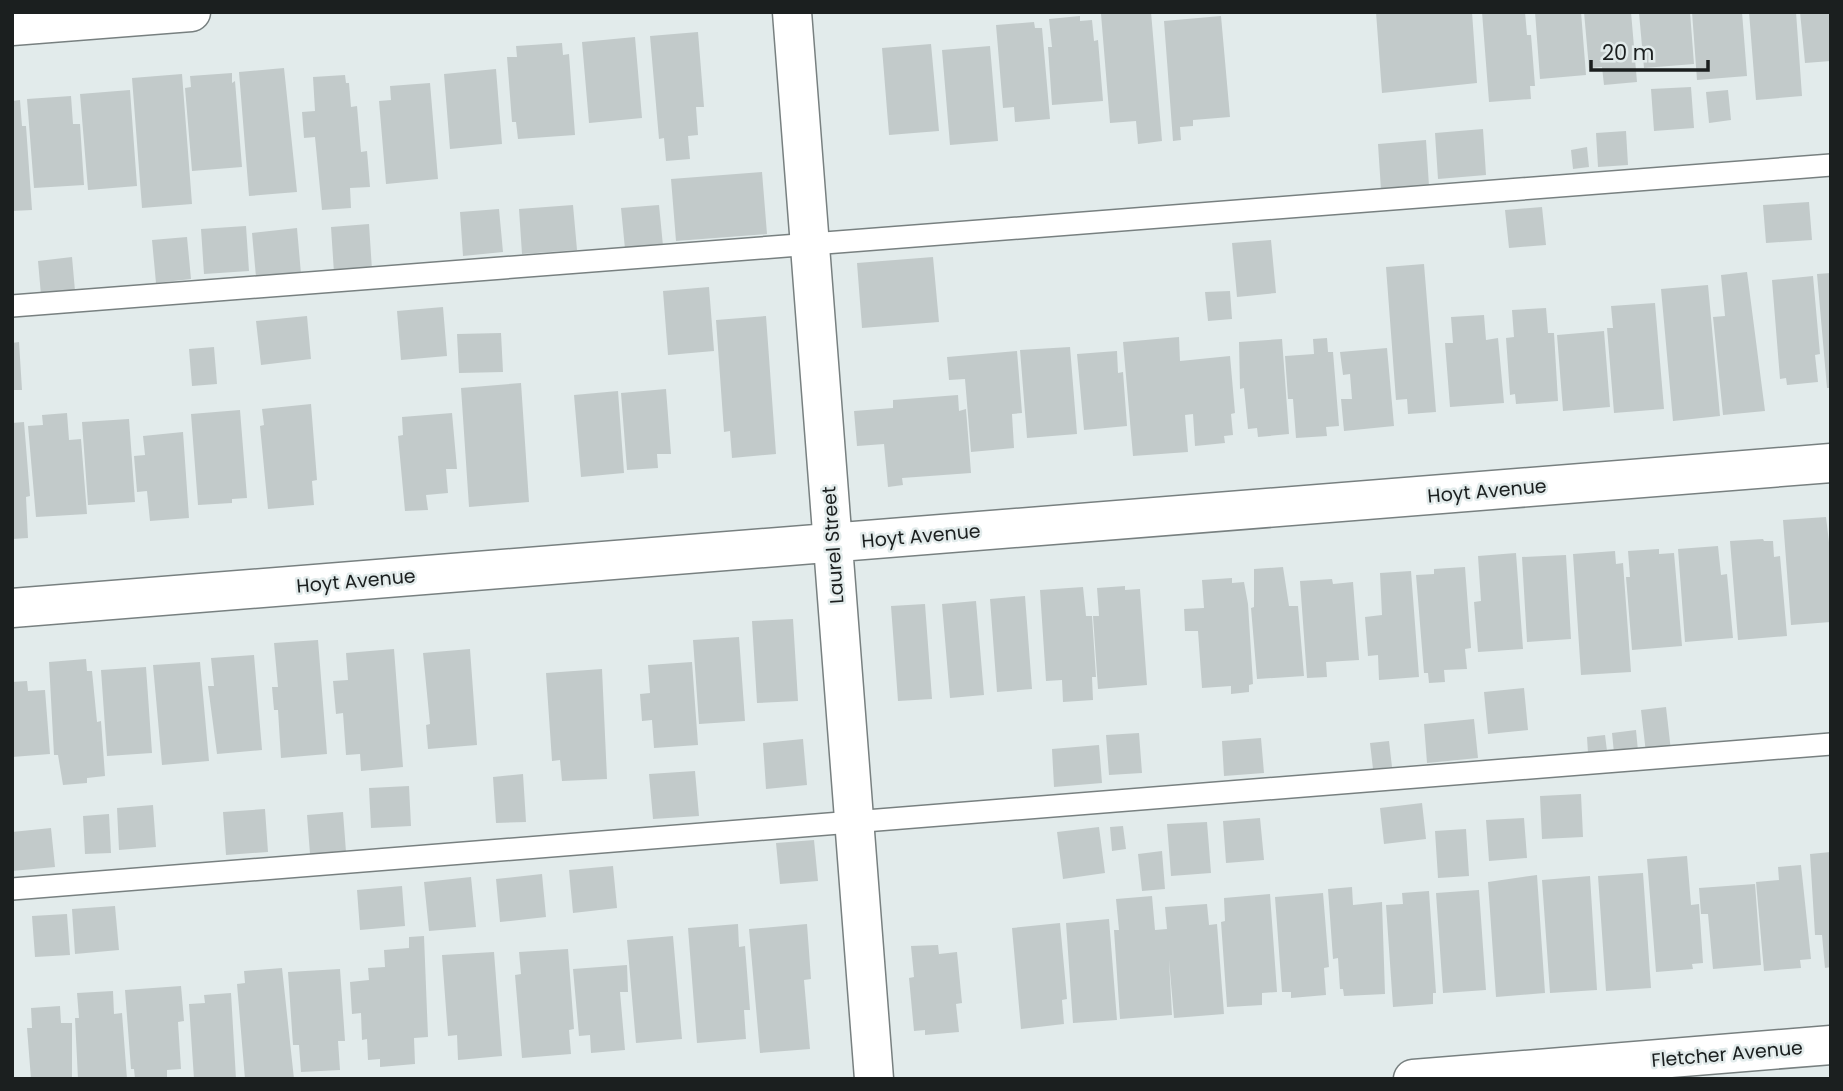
<svg xmlns="http://www.w3.org/2000/svg" width="1843" height="1091" font-family="Poppins,sans-serif">
	<style>
		.building { fill: #c2caca }
		.lines { fill: none; stroke-linecap: round; stroke-linejoin: round }
		.service-casing { stroke: #788080; stroke-width: 24 }
		.minor-casing { stroke: #788080; stroke-width: 41 }
		.service { stroke: #fff; stroke-width: 21 }
		.minor { stroke: #fff; stroke-width: 38 }
		.labels { text-anchor: middle; dominant-baseline: central; stroke-width: 5; stroke-linejoin: round; paint-order: stroke }
		.street-label { font-size: 19px; fill: #1b1f1f; stroke: #e2ebeb }
	</style>
	<rect width="100%" height="100%" fill="#e2ebeb"/>
	<!-- building -->
	<path class="building" d="M 1151,12 L 1162,141 L 1138,144 L 1136,121 L 1110,123 L 1101,14 Z
		M 1376,12 L 1472,12 L 1477,83 L 1382,93 Z
		M 1482,12 L 1525,12 L 1527,35 L 1531,35 L 1535,86 L 1530,86 L 1531,99 L 1489,102 Z
		M 1535,12 L 1581,12 L 1586,75 L 1540,79 Z
		M 1584,12 L 1631,12 L 1637,82 L 1604,85 L 1602,67 L 1589,68 Z
		M 1690,12 L 1694,64 L 1644,68 L 1639,13 Z
		M 1692,12 L 1742,12 L 1747,76 L 1697,80 Z
		M 1749,12 L 1796,12 L 1802,96 L 1756,100 Z
		M 1800,12 L 1831,12 L 1831,61 L 1805,63 Z
		M 1080,16 L 1080,21 L 1092,20 L 1094,41 L 1098,40 L 1103,101 L 1052,105 L 1048,47 L 1052,47 L 1049,19 Z
		M 1221,16 L 1230,117 L 1193,120 L 1193,126 L 1180,127 L 1181,140 L 1173,141 L 1164,21 Z
		M 1034,22 L 1035,28 L 1042,28 L 1050,119 L 1015,122 L 1014,107 L 1003,108 L 996,25 Z
		M 698,32 L 704,107 L 696,107 L 698,135 L 688,136 L 690,159 L 666,161 L 664,138 L 659,139 L 650,36 Z
		M 635,37 L 642,118 L 589,123 L 582,42 Z
		M 562,43 L 563,55 L 569,54 L 575,135 L 518,139 L 516,122 L 512,122 L 507,57 L 517,57 L 516,46 Z
		M 931,44 L 939,131 L 889,135 L 882,48 Z
		M 990,46 L 998,141 L 950,145 L 942,50 Z
		M 284,68 L 297,192 L 249,196 L 239,72 Z
		M 496,69 L 502,144 L 450,149 L 444,74 Z
		M 232,73 L 232,83 L 235,81 L 242,167 L 192,171 L 185,88 L 191,87 L 190,76 Z
		M 182,74 L 192,204 L 142,208 L 132,78 Z
		M 345,75 L 346,83 L 349,83 L 351,107 L 357,106 L 361,152 L 367,151 L 370,187 L 350,188 L 351,208 L 322,210 L 315,137 L 304,138 L 302,112 L 315,111 L 313,77 Z
		M 430,83 L 438,179 L 386,184 L 379,101 L 391,100 L 390,86 Z
		M 1691,87 L 1694,128 L 1654,131 L 1651,89 Z
		M 130,90 L 137,186 L 88,190 L 80,94 Z
		M 1728,90 L 1731,120 L 1709,123 L 1706,92 Z
		M 71,96 L 73,124 L 80,124 L 84,185 L 34,188 L 27,99 Z
		M 20,100 L 22,126 L 26,126 L 32,210 L 12,211 L 12,101 Z
		M 1483,129 L 1486,175 L 1438,179 L 1435,133 Z
		M 1626,131 L 1628,165 L 1598,167 L 1596,133 Z
		M 1426,140 L 1429,186 L 1381,190 L 1378,144 Z
		M 1587,147 L 1589,167 L 1573,169 L 1571,150 Z
		M 762,172 L 767,234 L 676,241 L 671,179 Z
		M 1809,202 L 1812,240 L 1766,243 L 1763,205 Z
		M 573,205 L 577,250 L 522,254 L 519,209 Z
		M 659,205 L 663,246 L 625,249 L 621,208 Z
		M 1542,207 L 1546,245 L 1509,248 L 1505,210 Z
		M 499,209 L 503,252 L 463,256 L 460,212 Z
		M 369,224 L 372,270 L 334,273 L 331,227 Z
		M 246,226 L 249,271 L 204,274 L 201,229 Z
		M 297,228 L 301,274 L 256,277 L 252,233 Z
		M 187,237 L 191,279 L 156,283 L 152,240 Z
		M 1271,240 L 1276,293 L 1237,297 L 1232,243 Z
		M 72,257 L 75,291 L 41,295 L 38,261 Z
		M 933,257 L 939,322 L 862,328 L 857,263 Z
		M 1424,264 L 1436,412 L 1408,414 L 1407,399 L 1396,400 L 1386,267 Z
		M 1747,272 L 1765,411 L 1723,415 L 1713,317 L 1725,316 L 1721,275 Z
		M 1831,273 L 1831,388 L 1827,388 L 1817,274 Z
		M 1813,276 L 1820,354 L 1815,355 L 1818,382 L 1787,385 L 1786,378 L 1780,379 L 1772,280 Z
		M 1708,285 L 1720,416 L 1673,421 L 1661,289 Z
		M 709,287 L 714,351 L 668,355 L 663,291 Z
		M 1230,291 L 1232,319 L 1208,321 L 1205,292 Z
		M 1655,303 L 1664,409 L 1614,413 L 1607,328 L 1613,328 L 1611,306 Z
		M 443,307 L 447,356 L 401,360 L 397,311 Z
		M 1546,308 L 1548,333 L 1554,333 L 1558,401 L 1516,404 L 1515,394 L 1510,395 L 1506,338 L 1514,337 L 1512,310 Z
		M 1484,315 L 1486,340 L 1498,338 L 1504,403 L 1450,407 L 1445,343 L 1453,343 L 1451,317 Z
		M 307,316 L 311,359 L 261,365 L 256,321 Z
		M 766,316 L 776,454 L 732,458 L 730,431 L 724,432 L 716,320 Z
		M 1604,331 L 1610,407 L 1563,411 L 1557,335 Z
		M 501,333 L 503,372 L 459,373 L 457,334 Z
		M 1179,337 L 1180,361 L 1230,356 L 1235,413 L 1231,414 L 1233,435 L 1224,436 L 1225,443 L 1195,446 L 1193,414 L 1185,415 L 1188,452 L 1133,456 L 1123,342 Z
		M 1327,338 L 1328,352 L 1333,352 L 1339,426 L 1326,427 L 1327,436 L 1296,438 L 1293,399 L 1288,399 L 1285,356 L 1314,354 L 1313,339 Z
		M 1282,339 L 1289,434 L 1258,437 L 1257,428 L 1248,429 L 1244,388 L 1240,389 L 1239,342 Z
		M 19,342 L 22,390 L 12,390 L 12,343 Z
		M 214,347 L 217,384 L 192,386 L 189,349 Z
		M 1070,347 L 1077,434 L 1027,438 L 1020,350 Z
		M 1387,348 L 1394,426 L 1344,431 L 1341,399 L 1352,399 L 1350,374 L 1343,375 L 1340,352 Z
		M 1017,351 L 1022,413 L 1012,414 L 1014,448 L 971,452 L 965,379 L 949,380 L 947,357 Z
		M 1117,351 L 1118,373 L 1123,372 L 1127,426 L 1084,430 L 1077,354 Z
		M 521,383 L 529,502 L 469,507 L 461,388 Z
		M 666,389 L 671,454 L 657,454 L 658,468 L 627,470 L 621,393 Z
		M 618,391 L 624,473 L 581,477 L 574,395 Z
		M 958,395 L 959,411 L 966,409 L 971,473 L 902,478 L 903,485 L 888,487 L 884,444 L 857,446 L 854,411 L 893,408 L 893,400 Z
		M 311,404 L 317,480 L 312,481 L 314,505 L 268,509 L 260,426 L 264,425 L 262,409 Z
		M 240,410 L 247,498 L 232,499 L 232,503 L 198,505 L 191,414 Z
		M 67,413 L 69,440 L 81,439 L 87,514 L 36,517 L 28,426 L 43,425 L 42,415 Z
		M 452,413 L 457,469 L 446,469 L 448,493 L 426,495 L 428,510 L 405,511 L 398,436 L 403,435 L 402,417 Z
		M 129,419 L 135,502 L 88,505 L 82,422 Z
		M 24,422 L 30,496 L 26,497 L 28,538 L 12,539 L 12,423 Z
		M 183,432 L 189,518 L 150,521 L 147,491 L 137,492 L 134,456 L 145,455 L 143,436 Z
		M 1826,517 L 1831,559 L 1831,622 L 1791,625 L 1783,520 Z
		M 1763,539 L 1764,541 L 1773,541 L 1774,557 L 1780,556 L 1787,636 L 1738,640 L 1730,541 Z
		M 1718,546 L 1721,575 L 1727,574 L 1733,638 L 1685,642 L 1678,549 Z
		M 1659,549 L 1659,554 L 1674,553 L 1682,646 L 1632,650 L 1626,577 L 1630,577 L 1628,551 Z
		M 1615,551 L 1616,564 L 1623,563 L 1631,672 L 1581,675 L 1573,554 Z
		M 1516,553 L 1523,649 L 1478,652 L 1474,602 L 1481,601 L 1478,556 Z
		M 1566,555 L 1571,639 L 1527,642 L 1522,557 Z
		M 1283,567 L 1289,606 L 1298,606 L 1304,676 L 1257,679 L 1251,608 L 1254,607 L 1254,569 Z
		M 1465,567 L 1471,648 L 1465,649 L 1467,669 L 1444,670 L 1445,682 L 1429,683 L 1428,673 L 1424,673 L 1416,575 L 1434,574 L 1434,569 Z
		M 1411,571 L 1419,677 L 1379,680 L 1378,655 L 1368,656 L 1365,617 L 1382,615 L 1380,573 Z
		M 1232,578 L 1232,583 L 1244,582 L 1248,604 L 1253,684 L 1249,685 L 1249,692 L 1231,694 L 1231,686 L 1202,688 L 1198,631 L 1185,631 L 1184,609 L 1204,608 L 1202,580 Z
		M 1332,579 L 1333,584 L 1353,582 L 1359,660 L 1326,662 L 1327,677 L 1307,678 L 1300,581 Z
		M 1125,586 L 1125,590 L 1140,589 L 1147,685 L 1098,689 L 1093,616 L 1099,616 L 1097,588 Z
		M 1083,587 L 1086,616 L 1092,616 L 1096,677 L 1092,677 L 1093,700 L 1063,702 L 1062,680 L 1046,681 L 1040,590 Z
		M 1025,596 L 1032,689 L 997,692 L 990,599 Z
		M 976,601 L 984,695 L 950,698 L 942,604 Z
		M 925,604 L 932,699 L 898,701 L 891,606 Z
		M 793,619 L 798,701 L 757,703 L 752,621 Z
		M 739,637 L 745,721 L 699,724 L 693,640 Z
		M 318,640 L 327,754 L 281,758 L 278,710 L 274,710 L 272,687 L 278,687 L 274,643 Z
		M 394,649 L 403,767 L 361,771 L 360,754 L 346,755 L 343,713 L 336,714 L 333,681 L 348,680 L 346,653 Z
		M 470,649 L 477,745 L 428,749 L 426,725 L 430,724 L 423,653 Z
		M 254,655 L 262,750 L 217,754 L 208,686 L 214,686 L 211,658 Z
		M 86,659 L 87,671 L 92,671 L 97,722 L 101,721 L 105,776 L 87,778 L 87,783 L 63,785 L 58,755 L 54,755 L 49,662 Z
		M 200,662 L 209,761 L 162,765 L 153,665 Z
		M 692,662 L 698,745 L 654,748 L 652,720 L 642,721 L 640,694 L 650,693 L 648,665 Z
		M 146,667 L 152,753 L 107,756 L 101,670 Z
		M 602,669 L 607,779 L 562,781 L 560,760 L 552,761 L 546,673 Z
		M 27,681 L 28,691 L 45,690 L 50,754 L 12,757 L 12,682 Z
		M 1524,688 L 1528,730 L 1488,734 L 1484,692 Z
		M 1666,707 L 1671,751 L 1646,753 L 1641,710 Z
		M 1474,719 L 1478,758 L 1427,763 L 1424,724 Z
		M 1636,730 L 1638,751 L 1614,753 L 1612,733 Z
		M 1139,733 L 1142,773 L 1109,775 L 1106,735 Z
		M 1605,735 L 1607,751 L 1588,753 L 1587,737 Z
		M 1261,738 L 1264,773 L 1224,776 L 1222,741 Z
		M 803,739 L 807,785 L 766,789 L 763,743 Z
		M 1389,741 L 1392,767 L 1373,769 L 1370,743 Z
		M 1099,745 L 1102,783 L 1054,787 L 1052,749 Z
		M 695,771 L 699,816 L 653,819 L 649,774 Z
		M 523,774 L 526,822 L 496,823 L 493,777 Z
		M 409,786 L 411,826 L 371,828 L 369,788 Z
		M 1581,794 L 1583,837 L 1542,839 L 1540,796 Z
		M 1422,803 L 1426,839 L 1384,844 L 1380,808 Z
		M 153,805 L 156,847 L 119,850 L 117,808 Z
		M 265,809 L 268,852 L 226,855 L 223,812 Z
		M 343,812 L 346,852 L 310,854 L 307,815 Z
		M 109,814 L 111,853 L 85,854 L 83,816 Z
		M 1260,818 L 1264,860 L 1226,863 L 1223,821 Z
		M 1524,818 L 1527,858 L 1489,861 L 1486,820 Z
		M 1207,822 L 1211,873 L 1171,876 L 1167,824 Z
		M 1123,826 L 1126,849 L 1112,851 L 1110,827 Z
		M 1099,827 L 1105,873 L 1063,879 L 1057,832 Z
		M 51,828 L 55,867 L 12,871 L 12,832 Z
		M 1466,829 L 1469,876 L 1438,878 L 1435,831 Z
		M 814,840 L 818,881 L 780,884 L 776,843 Z
		M 1162,851 L 1165,889 L 1142,891 L 1138,854 Z
		M 1831,852 L 1831,967 L 1825,968 L 1822,935 L 1815,935 L 1810,854 Z
		M 1687,856 L 1691,905 L 1699,904 L 1703,963 L 1692,964 L 1693,969 L 1656,972 L 1647,859 Z
		M 1801,865 L 1811,959 L 1800,960 L 1801,968 L 1764,971 L 1756,882 L 1779,880 L 1778,867 Z
		M 613,866 L 617,908 L 573,913 L 569,870 Z
		M 1643,873 L 1651,988 L 1606,991 L 1598,876 Z
		M 542,874 L 546,917 L 500,922 L 496,879 Z
		M 1537,875 L 1545,993 L 1496,997 L 1488,882 Z
		M 1590,876 L 1597,990 L 1550,993 L 1542,880 Z
		M 471,877 L 476,927 L 429,931 L 424,882 Z
		M 1755,884 L 1761,965 L 1713,969 L 1708,914 L 1701,914 L 1699,888 Z
		M 402,886 L 405,926 L 360,930 L 357,890 Z
		M 1352,887 L 1353,905 L 1382,902 L 1385,994 L 1344,996 L 1343,989 L 1340,989 L 1338,958 L 1333,959 L 1328,889 Z
		M 1479,890 L 1486,990 L 1443,993 L 1436,893 Z
		M 1429,891 L 1436,993 L 1433,993 L 1433,1004 L 1393,1007 L 1386,905 L 1403,904 L 1402,893 Z
		M 1323,893 L 1329,967 L 1324,968 L 1326,995 L 1291,998 L 1291,992 L 1282,992 L 1275,897 Z
		M 1270,894 L 1277,992 L 1262,993 L 1262,1005 L 1227,1007 L 1221,922 L 1225,921 L 1224,898 Z
		M 1152,896 L 1155,930 L 1167,929 L 1165,907 L 1207,904 L 1209,925 L 1217,924 L 1224,1014 L 1174,1018 L 1169,960 L 1172,1015 L 1120,1019 L 1114,930 L 1119,930 L 1116,899 Z
		M 115,906 L 119,950 L 75,954 L 72,909 Z
		M 67,914 L 70,955 L 35,957 L 32,916 Z
		M 1109,919 L 1117,1020 L 1073,1023 L 1066,923 Z
		M 1060,923 L 1067,999 L 1062,1000 L 1064,1024 L 1021,1029 L 1012,928 Z
		M 738,924 L 739,947 L 745,946 L 750,1010 L 744,1010 L 746,1039 L 697,1043 L 688,928 Z
		M 807,924 L 811,979 L 804,980 L 810,1049 L 760,1053 L 749,929 Z
		M 424,936 L 428,1037 L 414,1038 L 415,1064 L 380,1067 L 380,1059 L 368,1060 L 367,1039 L 362,1040 L 361,1013 L 352,1014 L 350,982 L 369,980 L 368,968 L 385,967 L 384,950 L 409,948 L 409,937 Z
		M 673,936 L 682,1039 L 636,1043 L 627,940 Z
		M 938,945 L 939,954 L 957,952 L 962,1003 L 956,1004 L 959,1032 L 925,1035 L 925,1030 L 914,1031 L 909,978 L 914,977 L 911,946 Z
		M 568,949 L 574,1029 L 569,1030 L 571,1054 L 522,1058 L 515,975 L 521,974 L 519,952 Z
		M 494,952 L 502,1056 L 458,1060 L 457,1035 L 448,1036 L 442,955 Z
		M 627,965 L 628,992 L 620,992 L 625,1050 L 591,1053 L 590,1035 L 579,1036 L 573,969 Z
		M 282,968 L 294,1079 L 245,1079 L 237,984 L 245,983 L 244,971 Z
		M 340,969 L 345,1041 L 338,1041 L 340,1070 L 301,1072 L 299,1045 L 293,1045 L 288,972 Z
		M 181,986 L 184,1021 L 178,1022 L 181,1069 L 167,1070 L 167,1079 L 135,1079 L 134,1069 L 131,1069 L 125,990 Z
		M 113,991 L 114,1014 L 122,1013 L 127,1079 L 78,1079 L 75,1018 L 79,1018 L 77,993 Z
		M 231,993 L 236,1079 L 194,1079 L 189,1004 L 205,1003 L 204,995 Z
		M 60,1006 L 61,1023 L 72,1023 L 72,1079 L 31,1079 L 27,1028 L 32,1028 L 31,1008 Z"/>
	<g class="lines">
		<!-- service casing -->
		<g class="service-casing">
			<path id="service" d="M 12,306 L 1831,165
				M 12,889 L 1831,744"/>
		</g>
		<!-- minor casing -->
		<g class="minor-casing">
			<path id="minor" d="M 792,12 L 874,1079
				M 12,26 L 191,12
				M 12,608 L 1831,463
				M 1413,1079 L 1831,1045"/>
		</g>
		<!-- service -->
		<use href="#service" class="service"/>
		<!-- minor -->
		<use href="#minor" class="minor"/>
	</g>
	<g class="labels">
		<!-- street labels -->
		<g class="street-label">
			<text transform="translate(1487 491) rotate(-5)">Hoyt Avenue</text>
			<text transform="translate(921 536) rotate(-5)">Hoyt Avenue</text>
			<text transform="translate(833 545) rotate(-94)">Laurel Street</text>
			<text transform="translate(356 581) rotate(-5)">Hoyt Avenue</text>
			<text transform="translate(1727 1054) rotate(-5)">Fletcher Avenue</text>
		</g>
	</g>
	<!-- border -->
	<rect width="1843" height="1091" fill="none" stroke="#1b1f1f" stroke-width="28"/>
	<!-- scale -->
	<path d="M1591 60v10h117v-10" fill="none" stroke="#1b1f1f" stroke-width="3.5"/>
	<text x="1602" y="60" font-size="21" fill="#1b1f1f" stroke="#e2ebeb" stroke-width="5" paint-order="stroke">20 m</text>
</svg>
